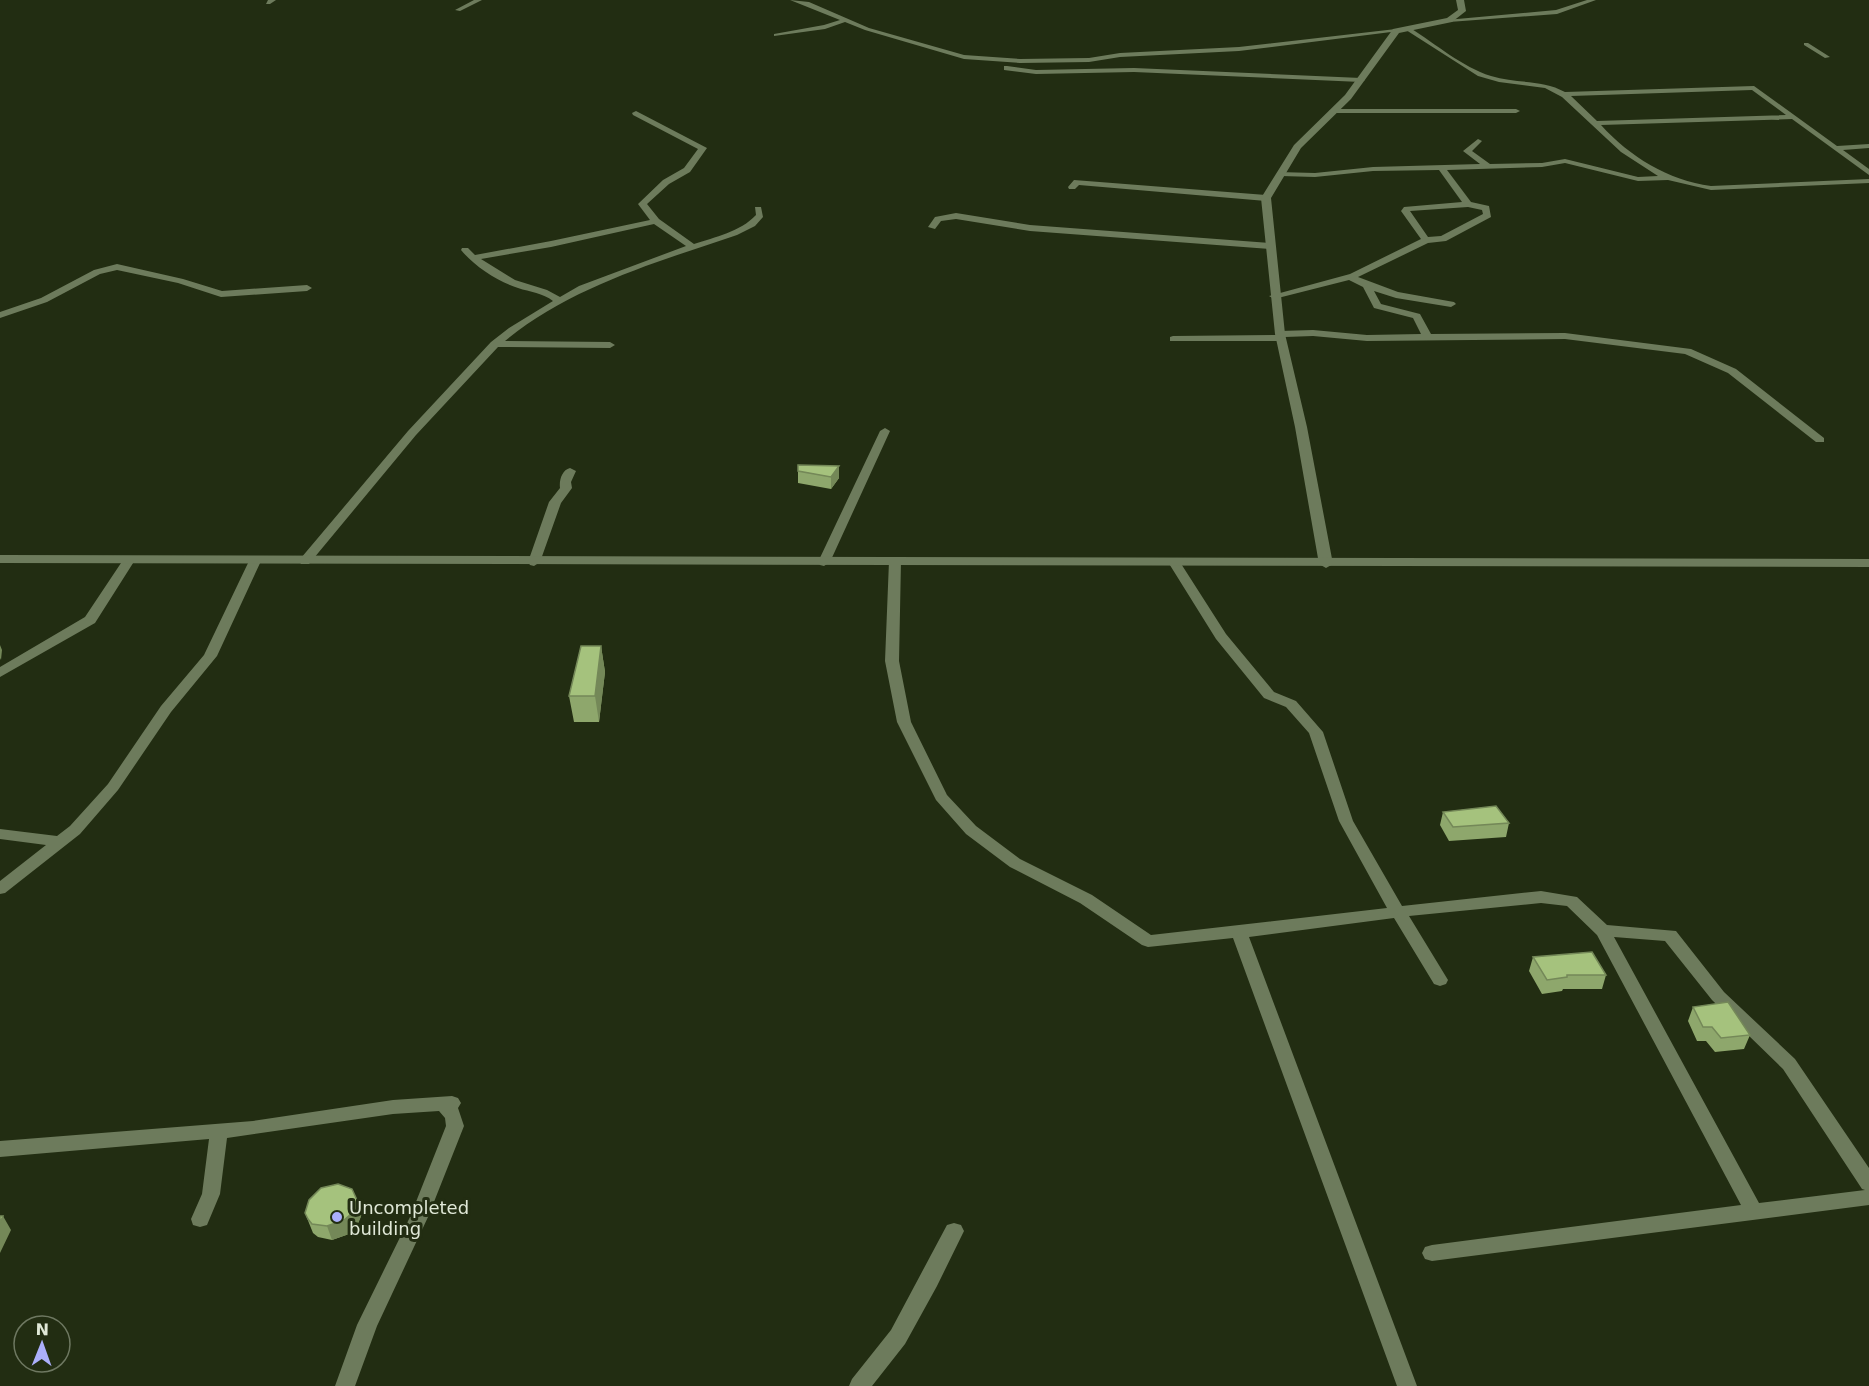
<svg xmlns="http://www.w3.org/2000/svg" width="1869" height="1386" font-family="'DejaVu Sans',sans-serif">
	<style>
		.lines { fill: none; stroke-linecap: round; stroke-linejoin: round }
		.minor { fill: #6d7b5c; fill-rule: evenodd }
		.tertiary { fill: #6d7b5c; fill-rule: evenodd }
		.secondary { fill: #6d7b5c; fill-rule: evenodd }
		.wall { fill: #8ea76c }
		.shaded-wall { fill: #748858 }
		.building { fill: #a5c27d; stroke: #748858; stroke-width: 1.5 }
		.poi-dot { fill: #abaffb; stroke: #222d12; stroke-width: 2 }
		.labels { text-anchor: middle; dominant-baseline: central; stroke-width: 6; stroke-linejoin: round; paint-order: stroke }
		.near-poi-label { font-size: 18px; fill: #e0e8d7; stroke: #222d12; text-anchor: start }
	</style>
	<rect width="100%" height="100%" fill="#222d12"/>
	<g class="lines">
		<!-- minor -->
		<path class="minor" d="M 268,0 L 276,0 L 270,4 L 266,4 Z
			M 474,0 L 482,0 L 460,11 L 455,10 Z
			M 790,0 L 809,2 L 869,28 L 964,55 L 1020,59 L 1089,58 L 1120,53 L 1239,47 L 1396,29 L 1399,31 L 1239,51 L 1120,57 L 1089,62 L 1020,63 L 964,59 L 865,30 L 845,22 L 825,29 L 774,36 L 774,34 L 824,25 L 840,20 Z
			M 1587,0 L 1596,0 L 1557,14 L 1449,22 L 1446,20 L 1556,10 Z
			M 1406,28 L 1410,28 C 1436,44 1462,67 1491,76 C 1516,84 1542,79 1565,92 L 1754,86 L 1837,146 L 1869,144 L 1869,148 L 1843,150 L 1869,169 L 1869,175 L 1792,119 L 1601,125 C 1630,157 1668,180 1711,186 L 1869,179 L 1869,183 L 1711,190 L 1668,180 L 1638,181 L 1565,163 L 1542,167 L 1447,170 L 1471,202 L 1489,206 L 1491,217 L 1446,241 L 1428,243 L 1358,277 L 1398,292 L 1454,302 L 1456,304 L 1451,307 L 1396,298 L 1374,291 L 1381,304 L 1420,314 L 1431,334 L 1565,333 L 1691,349 L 1736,369 L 1824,438 L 1824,442 L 1816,442 L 1728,373 L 1685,354 L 1565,339 L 1367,341 L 1313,336 L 1285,337 L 1284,340 L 1281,341 L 1170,341 L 1170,337 L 1173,336 L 1276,335 L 1277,332 L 1280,331 L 1313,330 L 1367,335 L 1421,334 L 1413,318 L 1374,308 L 1363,287 L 1349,280 L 1274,299 L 1269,296 L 1350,274 L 1421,239 L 1401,211 L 1404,207 L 1462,202 L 1439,170 L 1373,171 L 1315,177 L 1281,176 L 1277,174 L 1278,172 L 1315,173 L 1373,167 L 1480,164 L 1463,151 L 1478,139 L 1482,141 L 1472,151 L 1490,164 L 1542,163 L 1565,159 L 1638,177 L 1658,176 L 1621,152 L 1562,97 L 1545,88 L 1499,82 L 1478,76 L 1406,30 ZM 1752,90 L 1786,115 L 1597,121 L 1571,96 ZM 1468,207 L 1482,210 L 1483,214 L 1441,236 L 1428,237 L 1410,211 Z
			M 1804,43 L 1808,43 L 1830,57 L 1825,58 L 1804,45 Z
			M 1007,66 L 1036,70 L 1134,68 L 1361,78 L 1365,80 L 1361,82 L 1134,72 L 1036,74 L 1004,70 L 1004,66 Z
			M 1333,109 L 1516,109 L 1520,111 L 1516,113 L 1330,113 L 1329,111 Z
			M 636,111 L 707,148 L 690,172 L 669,184 L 647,204 L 659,219 L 694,244 C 715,237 740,232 756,215 L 755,207 L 761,207 L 763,217 L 755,226 L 737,235 C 657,262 570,287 505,341 L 610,342 L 615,345 L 610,348 L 498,347 L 416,435 L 309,564 L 301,564 L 299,561 L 301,558 L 408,431 L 491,342 L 509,328 L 553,301 C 543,293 530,292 518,288 C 497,281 474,266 461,250 L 462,248 L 468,248 L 475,255 L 551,241 L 650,220 L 638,204 L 663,180 L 684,168 L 698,149 L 633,115 L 632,113 ZM 654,224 L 686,246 L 579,286 L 560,297 L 547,290 L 515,280 L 481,259 L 551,247 Z
			M 1074,180 L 1266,195 L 1270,198 L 1266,201 L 1079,185 L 1075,189 L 1069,189 L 1068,187 Z
			M 956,213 L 1030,225 L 1270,243 L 1274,246 L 1270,249 L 1030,231 L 956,219 L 941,221 L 935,229 L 928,227 L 935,217 Z
			M 117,264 L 183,279 L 222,291 L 307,285 L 312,288 L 307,291 L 221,297 L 178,283 L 117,270 L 100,274 L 47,302 L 0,318 L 0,312 L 41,298 L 94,270 Z
			M 885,428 L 890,431 L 830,562 L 824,566 L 820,565 L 818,562 L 880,431 Z
			M 570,468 L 576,471 L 571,482 L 572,488 L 561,503 L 540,562 L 534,566 L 530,565 L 528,562 L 549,502 L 560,488 C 559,480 562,470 570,468 Z
			M 129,556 L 135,560 L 95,623 L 0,677 L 0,667 L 85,617 L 125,557 Z
			M 255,557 L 261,561 L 217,656 L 171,712 L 118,790 L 80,834 L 5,893 L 0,894 L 0,881 L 46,845 L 0,839 L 0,829 L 57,836 L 70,826 L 108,784 L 161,706 L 204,655 L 249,561 Z
			M 895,557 L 901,561 L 899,661 L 911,722 L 947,795 L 976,826 L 1020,859 L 1092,895 L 1151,935 L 1387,908 L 1339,821 L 1309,733 L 1286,707 L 1264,698 L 1216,639 L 1168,562 L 1174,558 L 1178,559 L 1226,634 L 1274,692 L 1296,701 L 1323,732 L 1353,821 L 1402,906 L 1541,891 L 1577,897 L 1607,925 L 1676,931 L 1724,992 L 1795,1059 L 1869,1168 L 1869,1205 L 1432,1261 L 1425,1259 L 1422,1253 L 1425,1247 L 1432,1245 L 1741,1205 L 1597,935 L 1567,906 L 1541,903 L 1409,916 L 1448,980 L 1446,984 L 1440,986 L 1434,984 L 1394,918 L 1249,937 L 1417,1386 L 1397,1386 L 1233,938 L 1148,947 L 1142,945 L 1080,903 L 1010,867 L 966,834 L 936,800 L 897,722 L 885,661 L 889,561 ZM 1614,937 L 1665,941 L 1712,1000 L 1783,1069 L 1862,1189 L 1865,1190 L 1759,1203 Z
			M 452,1096 L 458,1098 L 461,1103 L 458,1108 L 464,1126 L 428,1217 L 377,1326 L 355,1386 L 335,1386 L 357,1325 L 410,1217 L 446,1126 L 445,1118 L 439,1111 L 393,1114 L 227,1138 L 220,1194 L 207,1225 L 200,1227 L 193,1225 L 191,1219 L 202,1194 L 209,1139 L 0,1157 L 0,1141 L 253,1121 L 393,1100 Z
			M 954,1223 L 961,1225 L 964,1231 L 937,1286 L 905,1344 L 872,1386 L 849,1386 L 852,1379 L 891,1330 L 947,1225 Z"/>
		<!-- tertiary -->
		<path class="tertiary" d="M 1456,0 L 1464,0 L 1466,11 L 1452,22 L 1399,33 L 1351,99 L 1301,148 L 1271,198 L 1285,334 L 1307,427 L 1333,564 L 1326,568 L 1319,564 L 1295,427 L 1275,334 L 1261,198 L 1294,145 L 1345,95 L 1393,29 L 1447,18 L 1458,10 Z"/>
		<!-- secondary -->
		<path class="secondary" d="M 0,555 L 1869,559 L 1869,567 L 0,563 Z"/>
	</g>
	<!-- wall -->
	<path class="wall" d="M 798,471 L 839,478 L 831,489 L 798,483 Z
		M 601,646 L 605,672 L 599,722 L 574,722 L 569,696 Z
		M 1443,812 L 1509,823 L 1506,837 L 1449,841 L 1440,825 Z
		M 1533,957 L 1606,975 L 1602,989 L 1563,989 L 1562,991 L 1542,994 L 1529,971 Z
		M 1693,1007 L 1750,1035 L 1744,1049 L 1715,1052 L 1706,1041 L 1697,1041 L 1688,1021 Z
		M 305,1213 L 362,1214 L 356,1228 L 349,1234 L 332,1240 L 318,1237 L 313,1233 Z"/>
	<!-- shaded-wall -->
	<path class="shaded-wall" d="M 839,466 L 839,478 L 831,489 L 831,477 Z
		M 0,645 L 2,650 L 1,660 L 0,658 Z
		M 601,646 L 605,672 L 599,722 L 595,696 Z
		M 357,1200 L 362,1214 L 356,1228 L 349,1234 L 332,1240 L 327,1226 Z
		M 3,1216 L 11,1230 L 0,1253 L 0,1223 Z"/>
	<!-- building -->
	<path class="building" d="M 798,465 L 839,466 L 831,477 L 798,471 Z
		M 581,646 L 601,646 L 595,696 L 569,696 Z
		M 1496,806 L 1509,823 L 1453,827 L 1443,812 Z
		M 1592,952 L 1606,975 L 1567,975 L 1567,977 L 1547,980 L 1533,957 Z
		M 1728,1002 L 1750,1035 L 1721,1038 L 1712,1027 L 1703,1027 L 1693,1007 Z
		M 338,1184 L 352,1189 L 357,1200 L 351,1214 L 344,1220 L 327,1226 L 312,1224 L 308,1219 L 305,1213 L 309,1200 L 321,1188 Z
		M 0,1216 L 3,1216 L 0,1223 Z"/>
	<!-- markers -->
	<circle class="poi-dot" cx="337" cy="1217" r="6"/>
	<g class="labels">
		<!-- near-poi labels -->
		<g class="near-poi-label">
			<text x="349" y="1207">Uncompleted<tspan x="349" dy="21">building</tspan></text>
		</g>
	</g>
	<!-- north arrow -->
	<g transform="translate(42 1344) rotate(1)"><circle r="28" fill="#222d12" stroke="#6e7861" stroke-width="1.5"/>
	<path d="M0-4.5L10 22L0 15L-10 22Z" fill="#abaffb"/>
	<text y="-9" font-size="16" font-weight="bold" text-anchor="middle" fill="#e0e8d7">N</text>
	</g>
</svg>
